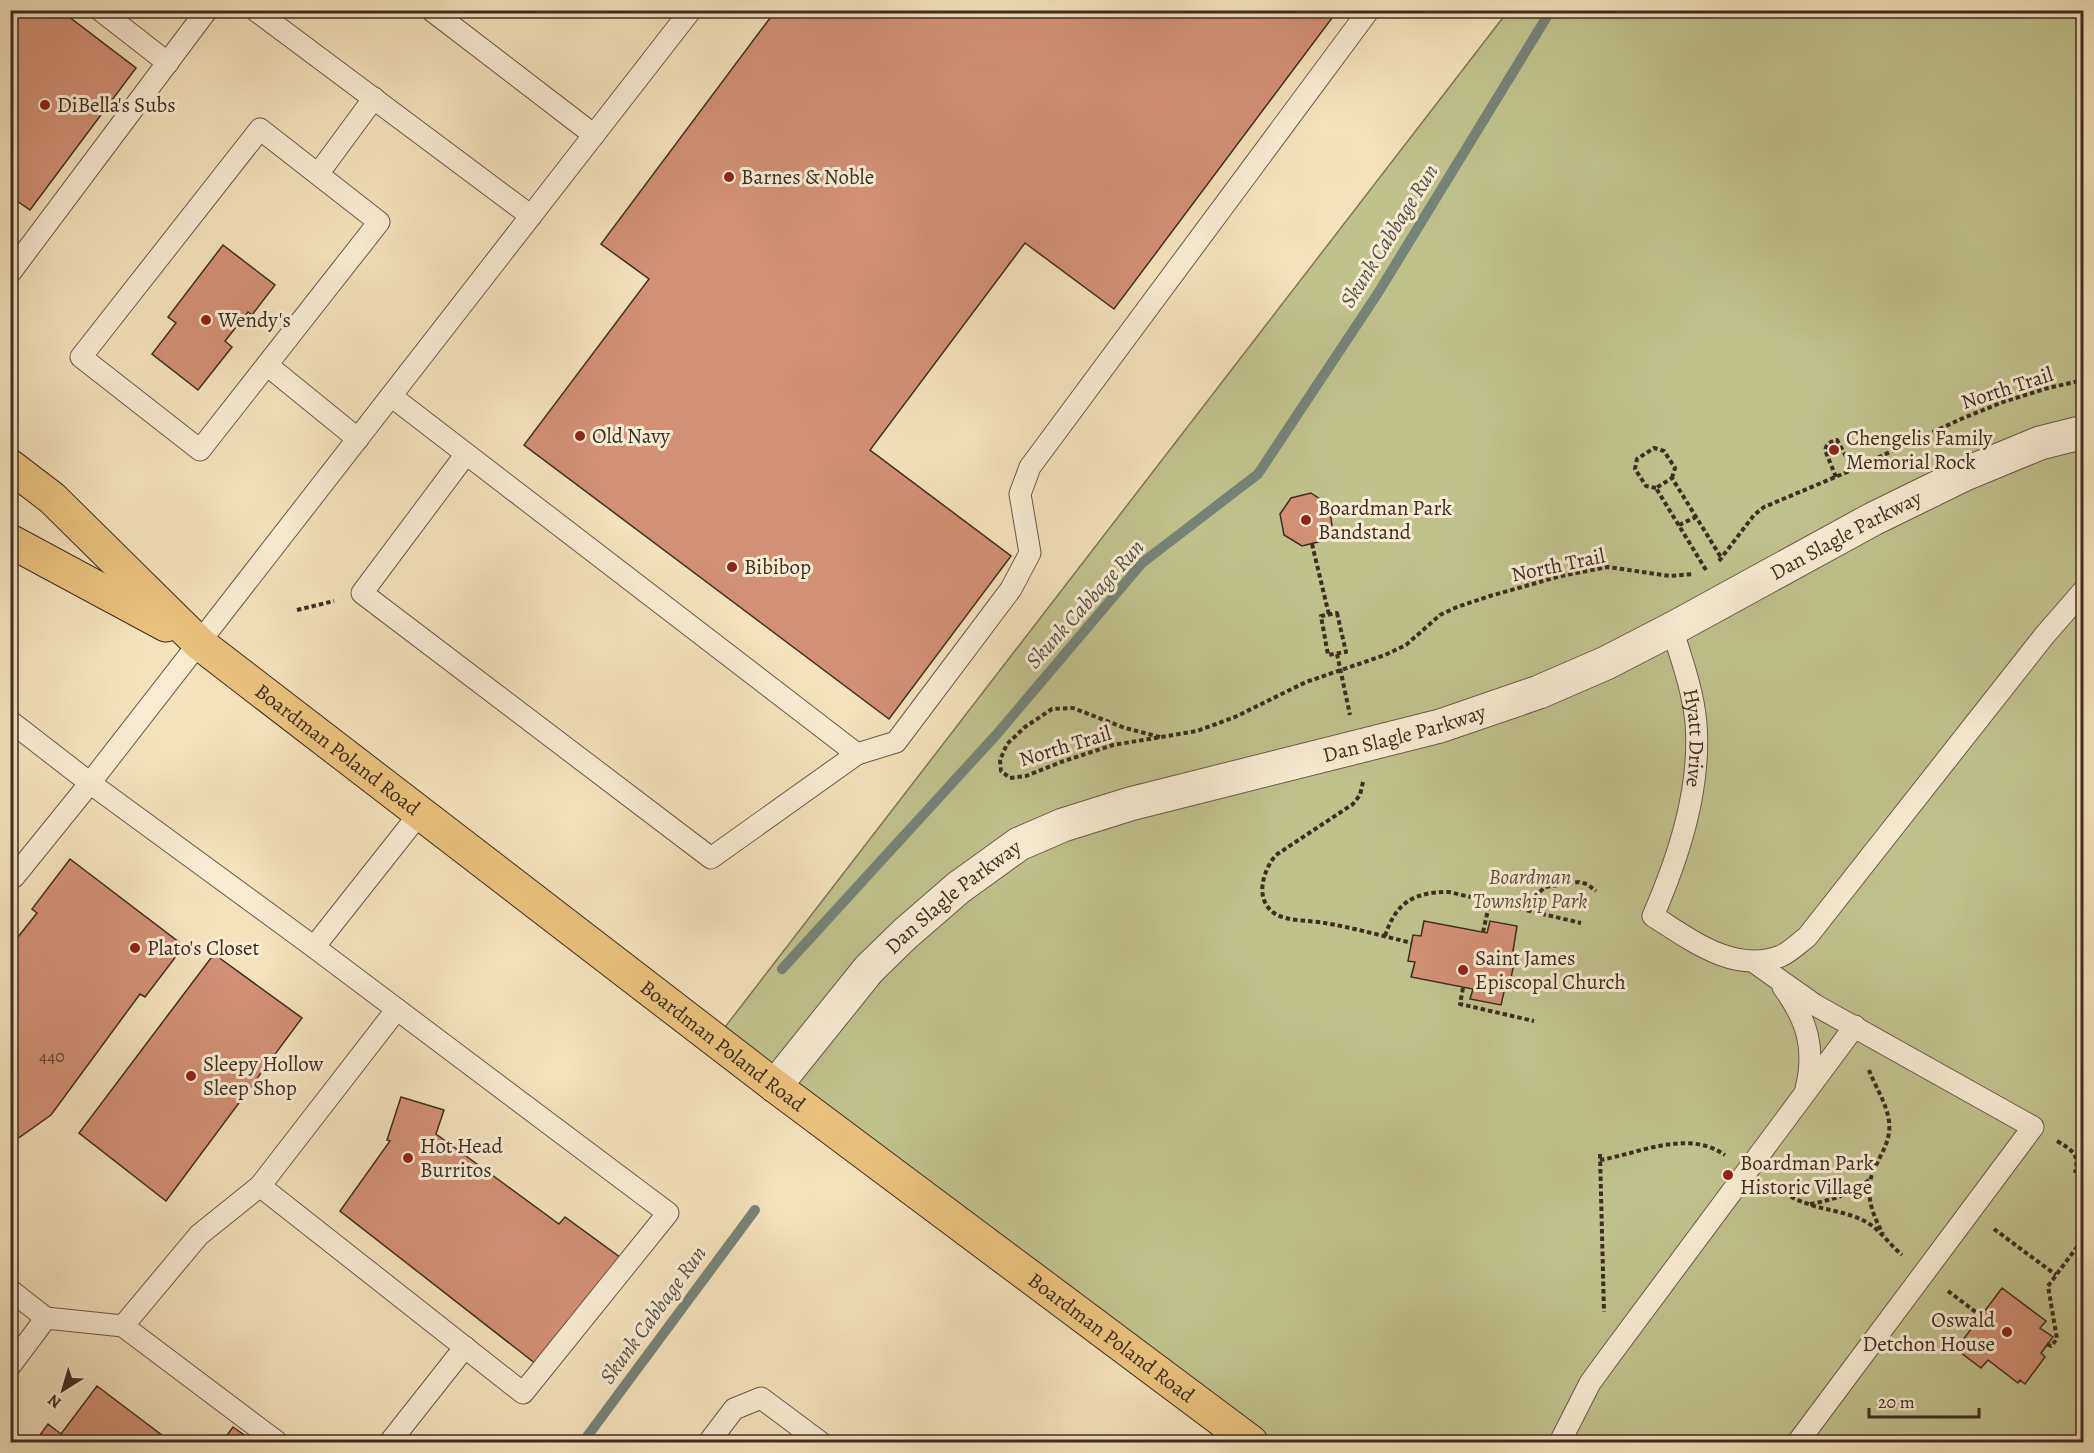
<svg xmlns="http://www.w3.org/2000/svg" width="2094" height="1453" font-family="Alegreya,serif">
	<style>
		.green { fill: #c0c28c; stroke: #7f7856; stroke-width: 1.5 }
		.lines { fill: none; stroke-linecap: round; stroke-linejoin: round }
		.stream { stroke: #768378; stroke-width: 10 }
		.building { fill: #d29074; stroke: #3e2d20; stroke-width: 1.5 }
		.lane-casing { stroke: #6b5a46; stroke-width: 23 }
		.street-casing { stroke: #6b5a46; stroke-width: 35 }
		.primary-casing { stroke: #3e2d20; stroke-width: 35 }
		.path { stroke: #3e2d20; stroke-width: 4; stroke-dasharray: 4.5 3; stroke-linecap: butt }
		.lane { stroke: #f7ecd2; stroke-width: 21 }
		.street { stroke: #f7ecd2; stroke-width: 33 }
		.primary { stroke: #eac17d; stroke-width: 33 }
		.poi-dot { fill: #8f2418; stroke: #f7ecd2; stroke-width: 2 }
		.labels { text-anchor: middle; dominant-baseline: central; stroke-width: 6; stroke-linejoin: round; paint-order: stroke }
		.number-label { font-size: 18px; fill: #634635 }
		.poi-label { font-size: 21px; fill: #3e2d20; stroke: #f7ecd2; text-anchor: start }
		.street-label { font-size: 21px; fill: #3e2d20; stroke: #f7ecd2 }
		.park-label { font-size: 21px; font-style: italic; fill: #5e523b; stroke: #f7ecd2 }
		.water-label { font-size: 22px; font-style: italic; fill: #555145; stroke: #f7ecd2 }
	</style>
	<rect width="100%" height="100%" fill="#f3e2ba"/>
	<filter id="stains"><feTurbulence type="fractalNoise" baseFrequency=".00333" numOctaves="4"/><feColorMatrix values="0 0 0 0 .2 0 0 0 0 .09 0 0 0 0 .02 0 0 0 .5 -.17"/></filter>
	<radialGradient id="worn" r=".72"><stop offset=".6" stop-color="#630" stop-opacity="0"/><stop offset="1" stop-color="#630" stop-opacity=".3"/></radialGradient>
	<!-- green -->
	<path class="green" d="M 1508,11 L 2083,11 L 2083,1442 L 1251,1442 L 715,1040 Z"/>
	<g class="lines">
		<!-- stream -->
		<path class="stream" d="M 782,969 L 997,734 L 1142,563 L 1258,474 L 1378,293 L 1551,10
			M 583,1442 L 755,1210"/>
	</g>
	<!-- building -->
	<path class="building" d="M 10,10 L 60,10 L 136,68 L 30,210 L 10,196 Z
		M 776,10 L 1338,10 L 1114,309 L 1025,243 L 870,450 L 1011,556 L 889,719 L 524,445 L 649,279 L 601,244 Z
		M 223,245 L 275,285 L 252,315 L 248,312 L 225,341 L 232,347 L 198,390 L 152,354 L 176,323 L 168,317 Z
		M 1311,493 L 1329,505 L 1332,525 L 1322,541 L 1302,546 L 1284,535 L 1280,514 L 1291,498 Z
		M 70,859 L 184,946 L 145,997 L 140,994 L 51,1115 L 10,1144 L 10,947 L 37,913 L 32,909 Z
		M 1424,921 L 1487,933 L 1490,921 L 1517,926 L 1513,951 L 1516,952 L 1510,984 L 1506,983 L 1501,1005 L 1470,999 L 1473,989 L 1411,977 L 1415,962 L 1408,961 L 1413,935 L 1421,936 Z
		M 214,954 L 302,1018 L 166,1201 L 79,1133 Z
		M 401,1097 L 444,1110 L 436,1134 L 559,1224 L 565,1217 L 621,1258 L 536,1364 L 340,1211 L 390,1141 L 387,1140 Z
		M 2002,1288 L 2046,1321 L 2040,1328 L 2053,1337 L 2041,1353 L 2045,1357 L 2025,1384 L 2020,1380 L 2018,1383 L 1988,1360 L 1981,1368 L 1956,1349 Z
		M 97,1386 L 171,1442 L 35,1442 L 48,1424 L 61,1434 Z
		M 233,1427 L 254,1442 L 222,1442 Z"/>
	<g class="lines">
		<!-- lane casing -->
		<g class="lane-casing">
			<g id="lane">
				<path d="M 100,10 L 168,63"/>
				<path d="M 255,10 L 531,216"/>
				<path d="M 431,10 L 594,135"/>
				<path d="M 260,129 L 379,222 L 200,450 L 81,357 Z"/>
				<path d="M 318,174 L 374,98"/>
				<path d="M 10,273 L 207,10"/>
				<path d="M 267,365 L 358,439"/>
				<path d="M 391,396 L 857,754 L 711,858 L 362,593 L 466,454"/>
				<path id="s1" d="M 1672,629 C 1682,660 1693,691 1696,723 C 1701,789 1679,856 1653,916 C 1691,940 1734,974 1781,956 C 1790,952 1799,943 1807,937 L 2044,636 L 2084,590"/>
				<path d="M 10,721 L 90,783 L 314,947"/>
				<path d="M 857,754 L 896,742 L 1011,589 L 1030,553 L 1020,494 L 1030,467 L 1369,10"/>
				<path d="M 10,874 L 14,877 L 90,783 L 691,10"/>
				<path d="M 1754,962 L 1815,1005 L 2033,1127 L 1798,1442"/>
				<path d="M 1783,987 C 1807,1020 1816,1048 1806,1089"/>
				<path d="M 397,1009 L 260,1186 L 523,1393 L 668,1213 L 314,947 L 420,813"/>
				<path d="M 260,1186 L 199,1235 L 123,1326 L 277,1442"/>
				<path d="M 10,1290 L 46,1318 L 123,1326"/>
				<path d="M 10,1366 L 46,1318"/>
				<path d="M 390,1442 L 465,1347"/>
				<path d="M 709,1442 L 734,1409 L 761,1398 L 820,1442"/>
				<path d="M 1560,1442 L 1590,1383 L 1606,1361 L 1855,1026"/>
			</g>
		</g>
		<!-- street casing -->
		<g class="street-casing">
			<g id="street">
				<path id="s2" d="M 775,1086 L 869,969 L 905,934 L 958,888 L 1019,844 L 1063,825 L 1130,804 L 1440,726 L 1539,692 L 1606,663 L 1672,629 L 1873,519 L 1965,474 L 2040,443 L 2084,432"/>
			</g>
		</g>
		<!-- primary casing -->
		<g class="primary-casing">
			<g id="primary">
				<path id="s3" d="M 10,466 L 52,498 L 199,643 L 775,1086 L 1251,1442"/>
				<path d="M 10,541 L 166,625"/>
			</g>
		</g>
		<!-- path -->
		<path class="path" d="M 1836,477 L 1825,450 C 1827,443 1830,442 1837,440 L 1853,469
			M 1656,488 L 1646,486 L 1635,469 L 1637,459 L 1654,448 L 1664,451 L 1675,468 L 1672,478
			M 1679,525 L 1696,517
			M 1312,544 L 1329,615
			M 1719,561 L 1754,515 L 1764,507 L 1845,473 L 1961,419 L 2003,402 L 2048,388 L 2084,380
			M 1706,570 L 1656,488 L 1672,478 L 1722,559
			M 297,610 L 334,601
			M 1337,613 L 1346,652 L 1328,655 L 1321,616 Z
			M 1337,654 L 1350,715
			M 1160,737 L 1125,728 L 1073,708 L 1052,709 L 1025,727 L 1007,744 L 1000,760 L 1001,771 L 1010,778 L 1026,776 L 1061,762 L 1113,745 L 1197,731 L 1235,717 L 1306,682 L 1385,655 L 1406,645 L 1440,615 L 1457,607 L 1490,596 L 1561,576 L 1608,567 L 1670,576 L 1694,574
			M 1363,782 L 1360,795 L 1353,804 L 1276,855 C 1263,870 1254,899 1274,913 C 1287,922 1310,920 1325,923 C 1354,928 1383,936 1412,943
			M 1530,911 L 1534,897 L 1545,887 L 1579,882 L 1587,884 L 1596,891
			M 1483,932 L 1490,901
			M 1385,936 C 1396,902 1414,892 1449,892 L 1581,923
			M 1463,988 L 1460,1004 L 1534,1021
			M 1869,1070 C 1876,1089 1892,1111 1889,1132 C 1888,1143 1882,1153 1877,1163 C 1863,1188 1870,1210 1883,1234
			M 2057,1141 C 2072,1150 2080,1154 2075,1173
			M 1600,1154 L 1604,1312
			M 1600,1160 C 1641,1153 1687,1129 1725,1155
			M 1771,1186 C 1785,1194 1798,1201 1814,1206 C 1832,1211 1851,1213 1868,1223 C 1881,1231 1890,1245 1902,1255
			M 1810,1204 C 1833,1200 1850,1194 1869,1180
			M 1994,1229 L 2056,1275
			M 1948,1291 L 1981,1316
			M 2047,1344 L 2051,1346 L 2057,1339 L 2048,1286 L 2080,1243 L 2084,1246"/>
		<!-- lane -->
		<use href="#lane" class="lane"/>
		<!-- street -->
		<use href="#street" class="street"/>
		<!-- primary -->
		<use href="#primary" class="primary"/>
	</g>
	<!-- markers -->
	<g class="poi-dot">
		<circle cx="45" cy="105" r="6"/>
		<circle cx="729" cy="177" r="6"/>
		<circle cx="206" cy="320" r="6"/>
		<circle cx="580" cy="436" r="6"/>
		<circle cx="1834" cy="450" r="6"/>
		<circle cx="1306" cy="520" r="6"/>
		<circle cx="732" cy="567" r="6"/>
		<circle cx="135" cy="948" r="6"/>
		<circle cx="1463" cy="970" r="6"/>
		<circle cx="191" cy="1076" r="6"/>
		<circle cx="408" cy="1158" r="6"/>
		<circle cx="1728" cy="1175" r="6"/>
		<circle cx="2007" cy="1332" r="6"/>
	</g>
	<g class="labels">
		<!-- number labels -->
		<g class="number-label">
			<text x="52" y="1056">440</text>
		</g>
		<!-- poi labels -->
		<g class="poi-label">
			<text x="57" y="105">DiBella's Subs</text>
			<text x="741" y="177">Barnes &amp; Noble</text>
			<text x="218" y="320">Wendy's</text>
			<text x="592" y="436">Old Navy</text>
			<text x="1846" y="438">Chengelis Family<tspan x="1846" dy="24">Memorial Rock</tspan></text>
			<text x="1318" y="508">Boardman Park<tspan x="1318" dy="24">Bandstand</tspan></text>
			<text x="744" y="567">Bibibop</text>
			<text x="147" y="948">Plato's Closet</text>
			<text x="1475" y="958">Saint James<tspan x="1475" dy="24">Episcopal Church</tspan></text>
			<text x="203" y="1064">Sleepy Hollow<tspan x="203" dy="24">Sleep Shop</tspan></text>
			<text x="420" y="1146">Hot Head<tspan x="420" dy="24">Burritos</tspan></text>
			<text x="1740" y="1163">Boardman Park<tspan x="1740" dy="24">Historic Village</tspan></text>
			<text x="1995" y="1320" text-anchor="end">Oswald<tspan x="1995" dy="24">Detchon House</tspan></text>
		</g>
		<!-- street labels -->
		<g class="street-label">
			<text transform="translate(2007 388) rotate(-18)">North Trail</text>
			<text stroke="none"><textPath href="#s2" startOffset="1233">Dan Slagle Parkway</textPath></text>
			<text transform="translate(1558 565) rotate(-12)">North Trail</text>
			<text stroke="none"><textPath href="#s2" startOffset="747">Dan Slagle Parkway</textPath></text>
			<text stroke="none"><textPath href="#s1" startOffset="112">Hyatt Drive</textPath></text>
			<text transform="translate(1065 746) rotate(-17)">North Trail</text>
			<text stroke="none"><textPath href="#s3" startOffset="434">Boardman Poland Road</textPath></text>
			<text stroke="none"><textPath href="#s2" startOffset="261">Dan Slagle Parkway</textPath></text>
			<text stroke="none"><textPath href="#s3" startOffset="920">Boardman Poland Road</textPath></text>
			<text stroke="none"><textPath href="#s3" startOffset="1406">Boardman Poland Road</textPath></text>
		</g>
		<!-- park labels -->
		<g class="park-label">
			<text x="1530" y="877">Boardman<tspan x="1530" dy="24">Township Park</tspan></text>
		</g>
		<!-- water labels -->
		<g class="water-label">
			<text transform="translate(1389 236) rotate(-58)">Skunk Cabbage Run</text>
			<text transform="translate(1085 604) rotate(-48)">Skunk Cabbage Run</text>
			<text transform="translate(653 1315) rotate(-54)">Skunk Cabbage Run</text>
		</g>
	</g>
	<!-- margin -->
	<rect width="2094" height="1453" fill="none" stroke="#f3e2ba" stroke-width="36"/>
	<rect x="12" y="12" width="2070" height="1429" fill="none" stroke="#3e2d20" stroke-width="3"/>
	<rect x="18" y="18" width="2058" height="1417" fill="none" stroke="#3e2d20" stroke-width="1.5"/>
	<!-- north arrow -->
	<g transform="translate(63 1390) rotate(217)" stroke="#f7ecd2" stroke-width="4.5" paint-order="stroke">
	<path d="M0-4.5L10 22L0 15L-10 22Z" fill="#3e2d20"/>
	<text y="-9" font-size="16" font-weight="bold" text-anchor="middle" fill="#3e2d20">N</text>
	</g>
	<!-- scale -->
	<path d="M1869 1408v9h110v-9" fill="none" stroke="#3e2d20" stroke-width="3"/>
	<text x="1878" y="1408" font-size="18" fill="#3e2d20" stroke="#f7ecd2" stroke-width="4.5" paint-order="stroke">20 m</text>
	<rect width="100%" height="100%" filter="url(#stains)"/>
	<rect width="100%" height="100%" fill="url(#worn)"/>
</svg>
